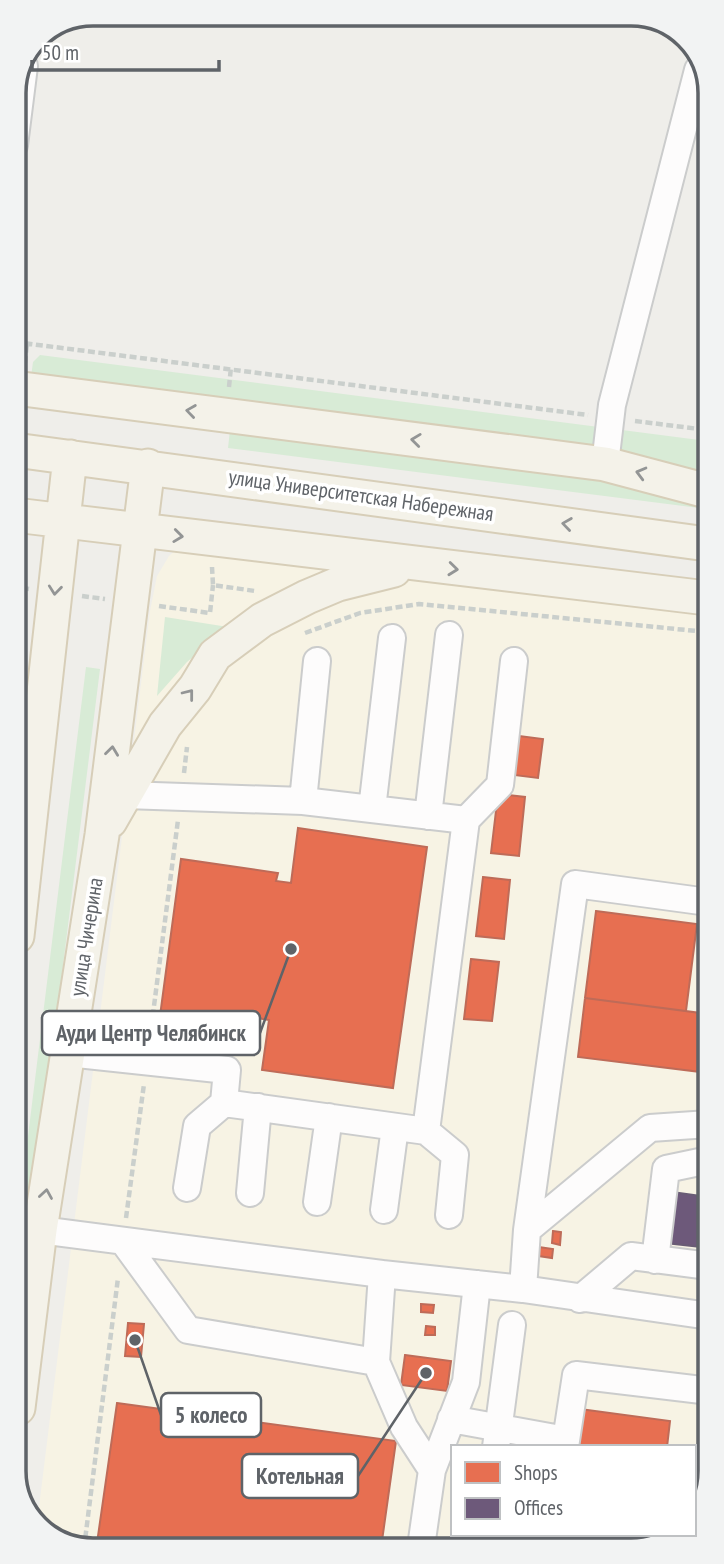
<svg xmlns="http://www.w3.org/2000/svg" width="724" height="1564" font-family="'PT Sans Narrow',sans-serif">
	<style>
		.commercial { fill: #f7f3e4 }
		.green { fill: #d8ebd6 }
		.shops { fill: #e76f51; stroke: #be6b58; stroke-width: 2 }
		.offices { fill: #6d597a; stroke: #695c75; stroke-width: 2 }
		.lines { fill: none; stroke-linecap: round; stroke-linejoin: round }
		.minor-casing { stroke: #cbcccc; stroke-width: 30 }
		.major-casing { stroke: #d7ceb8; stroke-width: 37 }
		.path { stroke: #cacfcc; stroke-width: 4.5; stroke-dasharray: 7 3.5; stroke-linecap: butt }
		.minor { stroke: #fdfcfc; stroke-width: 26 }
		.major { stroke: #f4f2e9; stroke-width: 33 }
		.oneway { stroke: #939595 }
		.labels { text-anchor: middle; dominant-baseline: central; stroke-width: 7; stroke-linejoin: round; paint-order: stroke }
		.street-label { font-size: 21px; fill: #5f6368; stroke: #fff }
		.rim { fill: none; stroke: #5f6368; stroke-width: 3.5 }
		.leader { fill: none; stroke: #5f6368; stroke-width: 2.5 }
		.callout-dot { fill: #5f6368; stroke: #fff; stroke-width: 2.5 }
		.callout { fill: #fff; stroke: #5f6368; stroke-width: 2.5 }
		.callout-label { font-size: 23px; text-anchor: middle; font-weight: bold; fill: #5f6368 }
	</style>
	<rect width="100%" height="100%" fill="#efeeea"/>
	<!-- commercial -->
	<path class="commercial" d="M 184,543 L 707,612 L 710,1475 L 694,1517 L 694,1447 L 453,1447 L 453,1534 L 672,1534 L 656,1546 L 88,1550 L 45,1534 L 37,1523 L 150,611 L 157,576 L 169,556 Z"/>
	<!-- green -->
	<path class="green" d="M 40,355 L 707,441 L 707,476 L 31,377 L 33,362 Z
		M 230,430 L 606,478 L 707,509 L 228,448 Z
		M 165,617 L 228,627 L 187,662 L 157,696 Z
		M 86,667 L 100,669 L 25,1270 L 18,1269 L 18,1217 Z"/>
	<!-- shops -->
	<path class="shops" d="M 519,736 L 543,739 L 538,778 L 514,775 Z
		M 498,794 L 525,797 L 519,856 L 491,853 Z
		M 298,828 L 427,847 L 393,1088 L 262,1070 L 269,1020 L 257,1018 L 255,1030 L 160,1016 L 181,859 L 278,873 L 276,881 L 291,883 Z
		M 483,877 L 510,880 L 504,939 L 476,936 Z
		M 596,911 L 697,924 L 686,1011 L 585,998 Z
		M 471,959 L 499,962 L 492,1021 L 464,1019 Z
		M 585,998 L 708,1014 L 709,1073 L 578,1057 Z
		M 553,1231 L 561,1232 L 560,1245 L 552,1243 Z
		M 532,1246 L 553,1249 L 552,1258 L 531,1255 Z
		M 421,1304 L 434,1305 L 433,1313 L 421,1312 Z
		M 128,1323 L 144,1324 L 141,1357 L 125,1356 Z
		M 426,1326 L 435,1327 L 435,1335 L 425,1335 Z
		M 405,1355 L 451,1361 L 447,1391 L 401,1385 Z
		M 117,1403 L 396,1441 L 381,1548 L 96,1550 Z
		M 580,1409 L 670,1421 L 667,1447 L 575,1447 Z"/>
	<!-- offices -->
	<path class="offices" d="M 672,1192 L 709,1197 L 709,1248 L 666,1243 Z"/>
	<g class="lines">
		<!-- minor casing -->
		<g class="minor-casing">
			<path id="minor" d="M 14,145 L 24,66
				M 605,464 L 612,405 L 698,70
				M 303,801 L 317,661
				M 372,809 L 392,638
				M 428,816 L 449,635
				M 466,820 L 500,785 L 514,661
				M 68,1053 L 227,1070 L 224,1103 L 426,1131 L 466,820 L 303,801 L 125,795
				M 426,1131 L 455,1155 L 449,1215
				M 187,1188 L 197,1126 L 224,1103
				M 250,1193 L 258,1107
				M 317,1202 L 329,1117
				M 384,1210 L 395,1127
				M 40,1230 L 382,1274 L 376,1362 L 404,1427 L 432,1470 L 421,1547
				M 527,1230 L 650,1128 L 709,1124
				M 123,1241 L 188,1330 L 376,1362
				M 655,1260 L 666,1169 L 709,1160
				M 382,1274 L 523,1289 L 709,1316
				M 523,1289 L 527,1230 L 575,884 L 708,902
				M 580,1299 L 631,1256 L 709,1266
				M 451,1419 L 566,1440
				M 496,1447 L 512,1325
				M 565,1447 L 576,1375 L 710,1391
				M 432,1470 L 466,1382 L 477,1284
				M 548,1546 L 550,1534
				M 483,1547 L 484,1534"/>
		</g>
		<!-- major casing -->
		<g class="major-casing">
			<path id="major" d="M 15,388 L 605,464 L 707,491
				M 15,450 L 707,544
				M 15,515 L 707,598
				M 110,821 L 165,725 L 195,688 L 215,655 L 262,620 L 307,597 L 338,584 L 394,570
				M 17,936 L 70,457
				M 18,1408 L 40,1230 L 102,835 L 148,466"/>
		</g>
		<!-- path -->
		<path class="path" d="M 15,342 L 588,415
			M 25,363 L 27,343
			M 229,387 L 231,367
			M 635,421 L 707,430
			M 212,567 L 213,585 L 255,591
			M 16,587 L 29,589
			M 82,596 L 105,599
			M 159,606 L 210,613 L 213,585
			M 305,633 L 360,613 L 419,604 L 707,632
			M 184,773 L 187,747
			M 150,1037 L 178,820
			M 126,1218 L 144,1084
			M 84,1548 L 118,1278"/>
		<!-- minor -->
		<use href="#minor" class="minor"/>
		<!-- major -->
		<use href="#major" class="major"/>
	</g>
	<!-- one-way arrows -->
	<defs><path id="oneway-chevron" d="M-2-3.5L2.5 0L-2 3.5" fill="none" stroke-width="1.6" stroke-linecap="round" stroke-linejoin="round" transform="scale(1.75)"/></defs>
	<g class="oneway">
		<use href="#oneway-chevron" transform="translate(191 411) rotate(-172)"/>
		<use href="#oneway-chevron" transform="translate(416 440) rotate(-173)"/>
		<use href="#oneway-chevron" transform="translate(641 473) rotate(-165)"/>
		<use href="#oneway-chevron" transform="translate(567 524) rotate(-172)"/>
		<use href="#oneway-chevron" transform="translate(178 536) rotate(7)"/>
		<use href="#oneway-chevron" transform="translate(453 569) rotate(6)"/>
		<use href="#oneway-chevron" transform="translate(55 590) rotate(96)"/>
		<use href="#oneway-chevron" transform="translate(189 694) rotate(-52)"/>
		<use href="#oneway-chevron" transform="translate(112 751) rotate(-83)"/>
		<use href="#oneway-chevron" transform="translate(46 1194) rotate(-81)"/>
	</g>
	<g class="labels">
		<!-- street labels -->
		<g class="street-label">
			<text transform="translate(361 495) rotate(8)">улица Университетская Набережная</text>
			<text transform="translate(86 937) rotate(-81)">улица Чичерина</text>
		</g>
	</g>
	<!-- crop -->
	<path d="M0 0H724V1564H0ZM93 26H631A67 67 0 0 1 698 93V1471A67 67 0 0 1 631 1538H93A67 67 0 0 1 26 1471V93A67 67 0 0 1 93 26Z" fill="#f2f3f3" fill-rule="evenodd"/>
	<path class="rim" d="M93 26H631A67 67 0 0 1 698 93V1471A67 67 0 0 1 631 1538H93A67 67 0 0 1 26 1471V93A67 67 0 0 1 93 26Z"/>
	<!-- callouts -->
	<path class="leader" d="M291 949L260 1033M135 1340L161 1415M426 1373L358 1476"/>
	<g class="callout-dot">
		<circle cx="291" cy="949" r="7"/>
		<circle cx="135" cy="1340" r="7"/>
		<circle cx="426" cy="1373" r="7"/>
	</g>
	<g class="callout">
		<rect x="42" y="1011" width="218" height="44" rx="7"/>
		<rect x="161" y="1393" width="100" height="44" rx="7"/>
		<rect x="242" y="1454" width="116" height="44" rx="7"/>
	</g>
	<g class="callout-label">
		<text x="151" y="1041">Ауди Центр Челябинск</text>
		<text x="211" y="1423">5 колесо</text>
		<text x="300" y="1484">Котельная</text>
	</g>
	<!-- legend -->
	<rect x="451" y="1445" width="245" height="91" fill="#ffffff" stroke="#bfc1c3" stroke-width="2"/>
	<rect x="465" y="1462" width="35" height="21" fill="#e76f51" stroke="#bfc1c3" stroke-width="2"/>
	<text x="514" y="1480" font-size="21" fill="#5f6368">Shops</text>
	<rect x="465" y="1498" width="35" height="21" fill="#6d597a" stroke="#bfc1c3" stroke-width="2"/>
	<text x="514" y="1515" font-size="21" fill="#5f6368">Offices</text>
	<!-- scale -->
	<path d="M32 60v10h187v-10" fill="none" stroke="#5f6368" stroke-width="3.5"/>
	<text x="42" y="60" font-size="21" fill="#5f6368" stroke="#ffffff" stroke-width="5" paint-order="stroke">50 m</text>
</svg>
